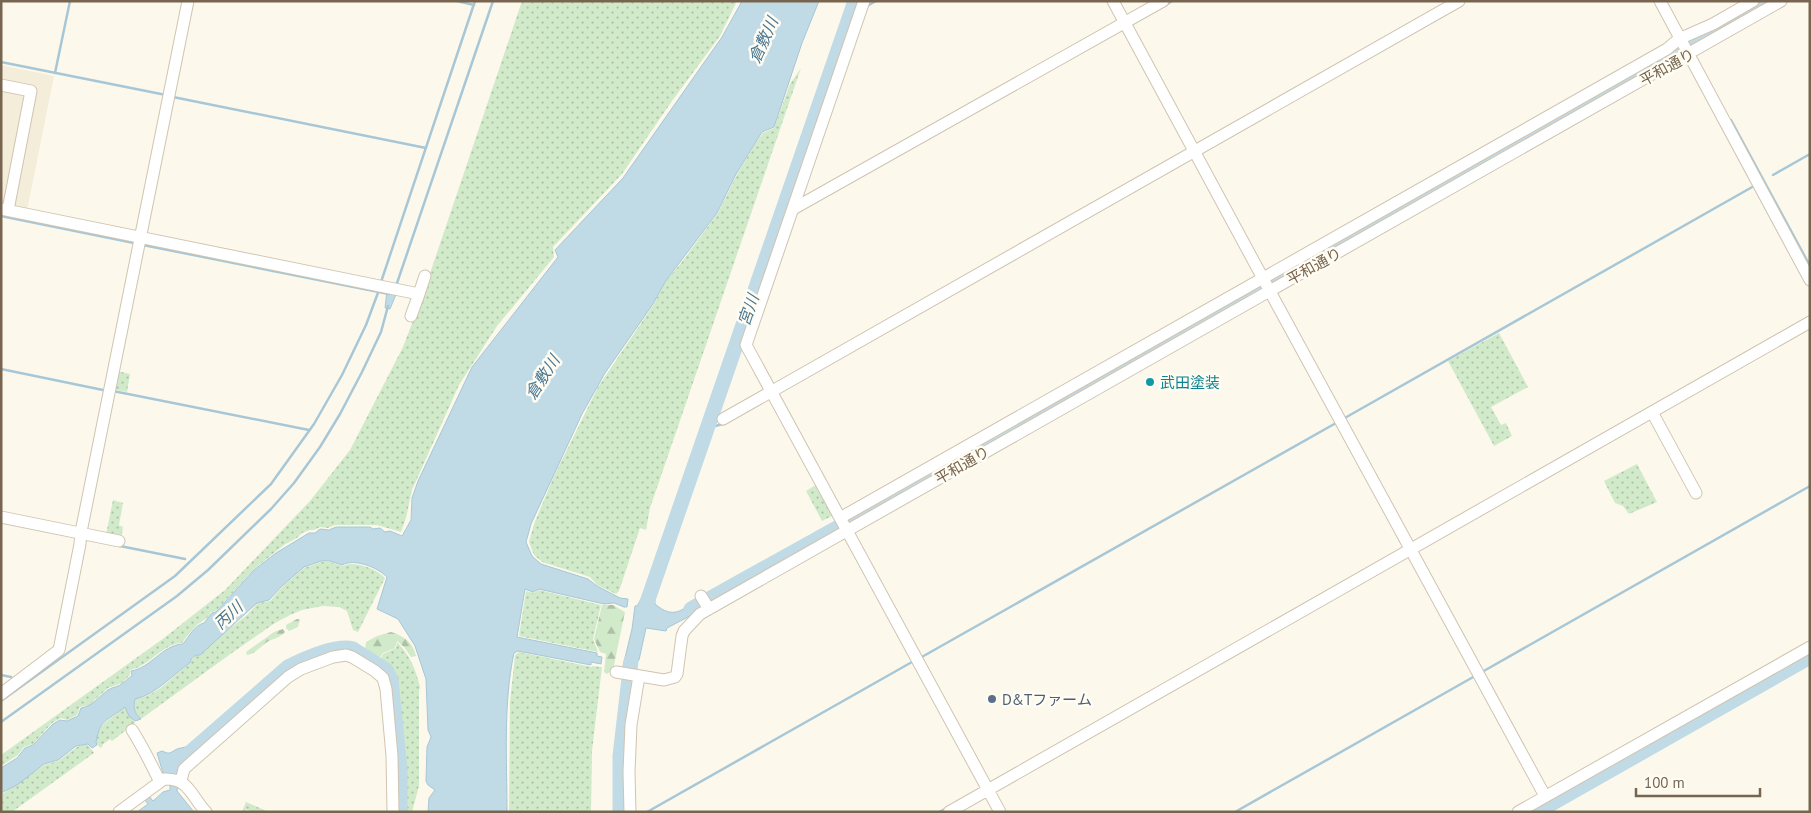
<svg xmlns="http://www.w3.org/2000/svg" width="1811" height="813" font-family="'PT Sans','Noto Sans JP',sans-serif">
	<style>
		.residential { fill: #f4edda }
		.grass { fill: url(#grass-dots) }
		.forest { fill: url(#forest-firs) }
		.water { fill: #c0dae6; stroke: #a7c7d7 }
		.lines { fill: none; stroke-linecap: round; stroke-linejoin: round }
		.stream { stroke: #a7c7d7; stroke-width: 2.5 }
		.river { stroke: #c0dae6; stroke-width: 15 }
		.minor-casing { stroke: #cfc4b1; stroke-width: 13 }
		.minor { stroke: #fff; stroke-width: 11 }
		.culture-dot { fill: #0f9aa8; stroke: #fefcf3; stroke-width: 2 }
		.service-dot { fill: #5c6f8a; stroke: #fefcf3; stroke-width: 2 }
		.labels { text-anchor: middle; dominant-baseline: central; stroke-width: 5; stroke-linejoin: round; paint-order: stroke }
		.street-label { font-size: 15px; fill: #78654f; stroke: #fefcf3 }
		.culture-label { font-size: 15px; fill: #0d838f; stroke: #fefcf3; text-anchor: start }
		.service-label { font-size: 15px; fill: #4e5e75; stroke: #fefcf3; text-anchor: start }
		.water-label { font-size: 16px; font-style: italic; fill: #4c7891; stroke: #fefcf3 }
	</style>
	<defs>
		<pattern id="grass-dots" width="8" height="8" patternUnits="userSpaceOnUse" patternTransform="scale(1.25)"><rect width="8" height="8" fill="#d1eaca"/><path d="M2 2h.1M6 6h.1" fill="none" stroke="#aec1a6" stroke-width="1.8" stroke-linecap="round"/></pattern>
		<pattern id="forest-firs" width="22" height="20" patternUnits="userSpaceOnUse" patternTransform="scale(1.25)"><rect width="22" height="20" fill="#d1eaca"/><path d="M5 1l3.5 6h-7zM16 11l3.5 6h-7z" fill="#aec1a6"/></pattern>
	</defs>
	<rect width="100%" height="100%" fill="#fcf9ec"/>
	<!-- residential -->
	<path class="residential" d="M 1,65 L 54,76 L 27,211 L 1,206 Z"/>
	<!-- grass -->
	<path class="grass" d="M 522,1 L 737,1 L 720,36 L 672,101 L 622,174 L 553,247 L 554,257 L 497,326 L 459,385 L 412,490 L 406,518 L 401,532 L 377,525 L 335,525 L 328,528 L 320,527 L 314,530 L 310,530 L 302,533 L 297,538 L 284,545 L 254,569 L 216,611 L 211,612 C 208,620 202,620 196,626 C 191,631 186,637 182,643 C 163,643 150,666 130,670 L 130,675 L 122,683 L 108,688 L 89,705 L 80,707 L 77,715 L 67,720 L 61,718 L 52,723 L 33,744 L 24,747 L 18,755 L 1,766 L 1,755 L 164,638 L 225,590 L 310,501 L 350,450 L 403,347 L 421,300 Z
		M 801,68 L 650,508 L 646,530 L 640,528 L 619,591 L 616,594 L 597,585 L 590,577 L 542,562 L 534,555 L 529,542 L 534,524 L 554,476 L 598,387 L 654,304 L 665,282 L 681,263 L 718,213 L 737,174 L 757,141 L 763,133 L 774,128 L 790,84 Z
		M 1499,333 L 1528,387 L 1491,407 L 1501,425 L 1506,423 L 1512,436 L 1494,446 L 1448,361 Z
		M 117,371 L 130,374 L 127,392 L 113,389 Z
		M 1637,464 L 1657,502 L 1629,514 L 1623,506 L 1615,503 L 1604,481 Z
		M 819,483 L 836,514 L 822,521 L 806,491 Z
		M 113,500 L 123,503 L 119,525 L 123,527 L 121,539 L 106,535 Z
		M 321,562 L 330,562 L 342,566 C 354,560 376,568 385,578 L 358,632 L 353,630 L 347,611 L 339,607 L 323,606 L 302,610 L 290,615 L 275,623 L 229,655 L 141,719 C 135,713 133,707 135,699 C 158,696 173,675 191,663 L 191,660 L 195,656 L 200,655 L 220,636 L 247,615 L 258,603 L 270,601 L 284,585 L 304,568 Z
		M 539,590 L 601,605 L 593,639 L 598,652 L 519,636 L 526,591 L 533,593 Z
		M 397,642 C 410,655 416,670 420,687 L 419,691 L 419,786 L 412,812 L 403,812 L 404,779 L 397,689 C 394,676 391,669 379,661 L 383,654 L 396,648 Z
		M 519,652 L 592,667 L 592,666 L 602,667 L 592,751 L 591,812 L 509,812 L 510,702 L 515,655 Z
		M 125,707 L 135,723 L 112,741 L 110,739 L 102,745 L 103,746 L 100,748 L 96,742 C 100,720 111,720 125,707 Z
		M 83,745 L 88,745 L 94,753 L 12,812 L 1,812 L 1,795 L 44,765 L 58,761 L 77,747 Z
		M 246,802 L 269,812 L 252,812 L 246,809 L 245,812 L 242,812 Z"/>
	<!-- forest -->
	<path class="forest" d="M 602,605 L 613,605 L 625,612 L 614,665 L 612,670 L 607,674 L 604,672 L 606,654 L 600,652 L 594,639 Z
		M 297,619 L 300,619 L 298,627 L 289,631 L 286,628 L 286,625 Z
		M 283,629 L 285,632 C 280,638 274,638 267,642 C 260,647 255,654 247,655 L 246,652 L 274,632 Z
		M 391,632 C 404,636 413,642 416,656 L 411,657 L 404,647 L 397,641 L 395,648 L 383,653 L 378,660 L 365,649 L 366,642 L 377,636 Z"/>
	<!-- water -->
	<path class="water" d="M 742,1 L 819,1 L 802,43 L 774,127 L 762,132 L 757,140 L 736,174 L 717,213 L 665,282 L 653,304 L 605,373 L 582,414 L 531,524 L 526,542 L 532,556 L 541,564 L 588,579 L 597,586 L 620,598 L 628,599 L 627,607 L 624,607 L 614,603 L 604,604 L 539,589 L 533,592 L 525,589 L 517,637 L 597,653 L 597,656 L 602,657 L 601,664 L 591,662 L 591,665 L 518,651 L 514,653 C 503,704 507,760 507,812 L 428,812 L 429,798 L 435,790 L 428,785 L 426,781 L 427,747 L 431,737 L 428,730 L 426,679 L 415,646 L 398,619 L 377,609 L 387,577 C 377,567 354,558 342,565 L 330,561 L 321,561 L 304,567 L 283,585 L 269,600 L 257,603 L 200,655 C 195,655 191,657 190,663 C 172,675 157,694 135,699 C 133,707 134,713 141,719 L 135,721 L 129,716 L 125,707 C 109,720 100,718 96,742 L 97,745 L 92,748 L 88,744 L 76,746 L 58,760 L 44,764 L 17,785 L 1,793 L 1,768 L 17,758 L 25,748 L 33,745 L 53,724 L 60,720 L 67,721 L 78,716 L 81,708 C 93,706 98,697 108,690 C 112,687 119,687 123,683 C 127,680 128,678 132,676 L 131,671 C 151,668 162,645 183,644 C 189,636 195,625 204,623 L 212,613 L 216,612 L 254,570 L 276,553 L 309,533 L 315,533 L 320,529 L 329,530 L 336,527 L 370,527 L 373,529 L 380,528 L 385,532 L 390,531 L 402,536 L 411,520 L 412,498 L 418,481 L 472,367 L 558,257 L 555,250 L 623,178 L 722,37 Z
		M 387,291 L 397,292 L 390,309 L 385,308 Z
		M 644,594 L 655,597 L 655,604 C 674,620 681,610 699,599 L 705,608 L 667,628 L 666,631 L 646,628 L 639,660 L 636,663 L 634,672 L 622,670 L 632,629 L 635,606 L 637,606 Z
		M 200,740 L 204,746 L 180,768 L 177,791 L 194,812 L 137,812 L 148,804 L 144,799 L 149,796 L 153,801 L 163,792 L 170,790 L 170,775 L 163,773 L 157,753 L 162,751 L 167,753 L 170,753 L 177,749 L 193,745 Z"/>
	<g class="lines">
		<!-- stream -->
		<path class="stream" d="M 457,1 L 474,5
			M 1166,5 L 1172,1
			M 867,6 L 876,1
			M 1,62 L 166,95
			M 55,73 L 70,1
			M 173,97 L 426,148
			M 1731,120 L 1810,266
			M 1773,175 L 1810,154
			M 1,216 L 134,243
			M 143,245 L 389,294
			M 381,282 L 475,1
			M 396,286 L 493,1
			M 1,369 L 103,390
			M 113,391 L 309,430
			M 1343,419 L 1754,186
			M 707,426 L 715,426 L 723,424
			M 120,546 L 185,559
			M 920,658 L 1336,423
			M 1482,672 L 1810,486
			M 1,675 L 11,677
			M 1,701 L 175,576 L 271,484 L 314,424 L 342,375 L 366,325 L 379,290
			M 1,722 L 177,596 L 208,570 L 271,509 L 294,483 L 320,447 L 340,414 L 362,372 L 381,332 L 388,306
			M 647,812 L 912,662
			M 939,812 L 947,808
			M 1235,812 L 1475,676"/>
		<!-- river -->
		<path class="river" d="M 691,609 L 851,520 L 1765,1
			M 643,614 L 855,1
			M 186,756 L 288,667 C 304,659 336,644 353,649 L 386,670 L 391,680 L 400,769 L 400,812
			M 620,812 L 620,756 L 631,661
			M 1537,812 L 1810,657"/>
		<!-- minor casing -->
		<g class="minor-casing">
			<path id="minor" d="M 864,1 L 746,345 L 1000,812
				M 1113,1 C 1255,267 1402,531 1545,796
				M 1660,1 L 1810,280
				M 1,85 L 31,91 L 8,210
				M 1,209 L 419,294 L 425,276
				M 793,209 L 1163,1
				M 411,316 L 419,294
				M 1652,412 L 1696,493
				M 723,419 L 1459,1
				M 1,517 L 119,541
				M 840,518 L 1667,49 L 1679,39 L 1713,24 L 1753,1
				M 701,596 L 709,609
				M 616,672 L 664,680 L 675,677 L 677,674 L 682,636 L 684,631 L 700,614 L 1781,1
				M 1,694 L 59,650 L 80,544 L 81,532 L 188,1
				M 132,730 C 143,747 151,764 160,782
				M 181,781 L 184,769 L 288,677 L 301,669 L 333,657 L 346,655 L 352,657 L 375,671 L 383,678 L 386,689 L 392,756 L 393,812
				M 119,812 L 164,779 C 189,778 191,796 206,812
				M 630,812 L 629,772 L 631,725 L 639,676
				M 949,812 L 1810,322
				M 1518,812 L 1810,647"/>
		</g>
		<!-- minor -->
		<use href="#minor" class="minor"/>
	</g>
	<!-- markers -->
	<circle class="culture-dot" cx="1150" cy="382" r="5"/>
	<circle class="service-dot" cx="992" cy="699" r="5"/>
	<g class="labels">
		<!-- street labels -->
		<g class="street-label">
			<text transform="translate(1667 67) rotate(-29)">平和通り</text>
			<text transform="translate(1314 266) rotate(-29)">平和通り</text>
			<text transform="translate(962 465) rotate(-30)">平和通り</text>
		</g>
		<!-- culture labels -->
		<g class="culture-label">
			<text x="1160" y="382">武田塗装</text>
		</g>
		<!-- service labels -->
		<g class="service-label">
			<text x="1002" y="699">D&amp;Tファーム</text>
		</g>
		<!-- water labels -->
		<g class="water-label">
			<text transform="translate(763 40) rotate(-66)">倉敷川</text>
			<text transform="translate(748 310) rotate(-71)">宮川</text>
			<text transform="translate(542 377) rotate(-57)">倉敷川</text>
			<text transform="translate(228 615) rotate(-43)">丙川</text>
		</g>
	</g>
	<!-- border -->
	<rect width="1811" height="813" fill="none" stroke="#78654f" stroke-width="5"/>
	<!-- scale -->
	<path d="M1636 788v8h124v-8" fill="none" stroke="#78654f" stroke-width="2.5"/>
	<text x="1644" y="788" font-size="15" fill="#78654f" stroke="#fefcf3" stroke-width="4" paint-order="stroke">100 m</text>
</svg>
